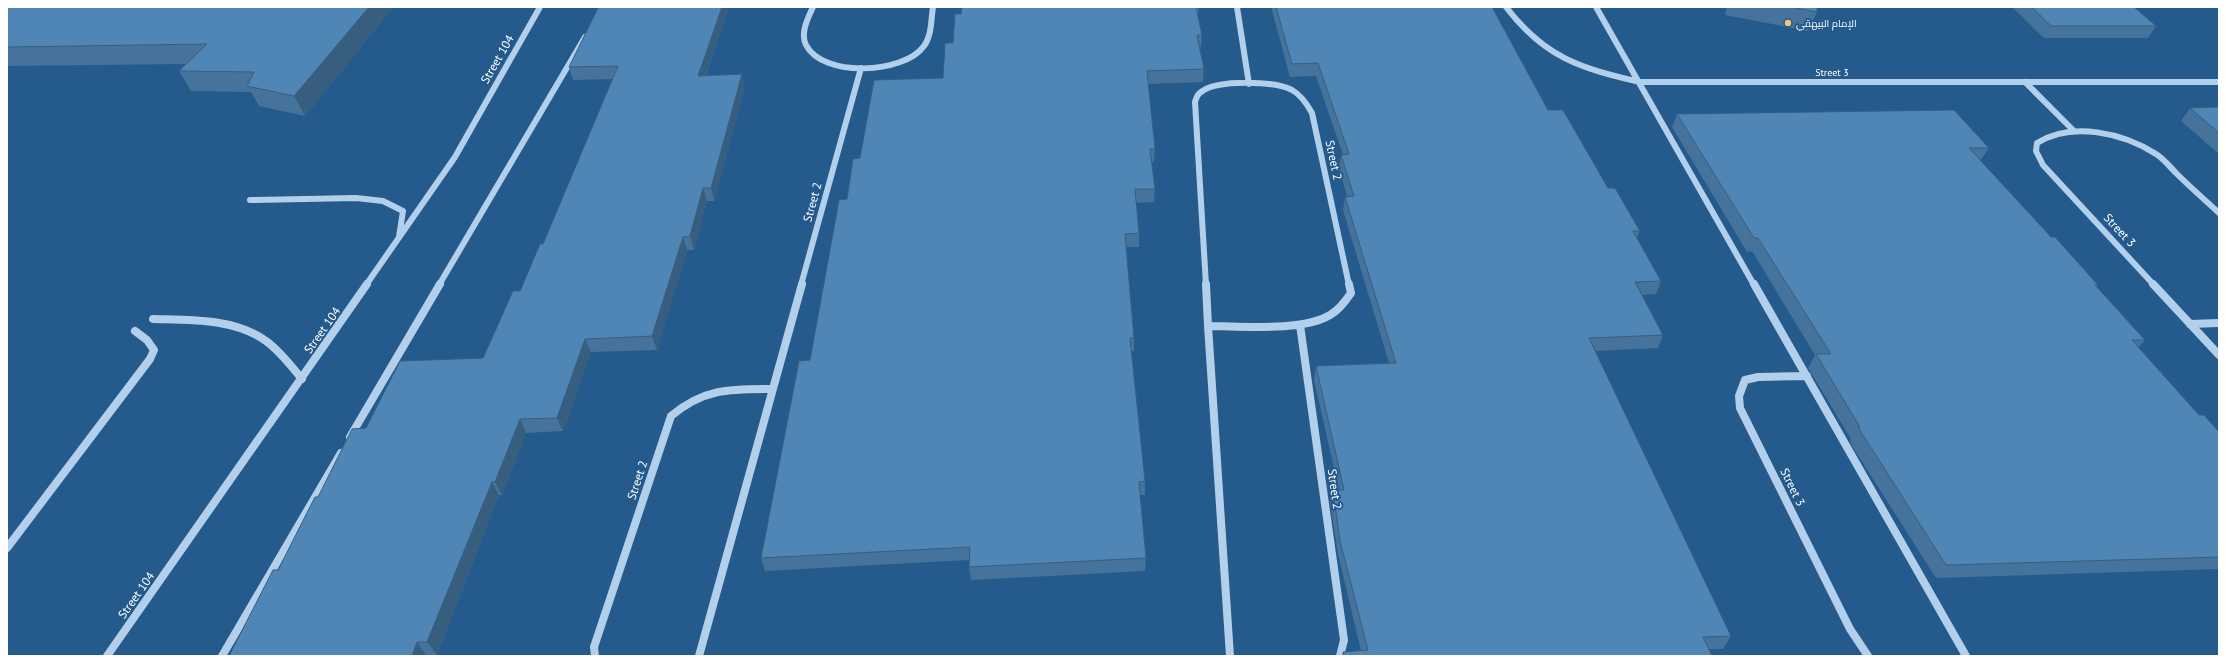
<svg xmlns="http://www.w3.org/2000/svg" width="2226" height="663" font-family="'PT Sans',Cairo,sans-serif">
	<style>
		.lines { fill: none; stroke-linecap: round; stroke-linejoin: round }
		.minor-far1 { stroke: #b2d0eb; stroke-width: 6 }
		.minor { stroke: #b2d0eb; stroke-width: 8 }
		.wall { fill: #45739c }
		.shaded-wall { fill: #385e7f }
		.building { fill: #5086b5; stroke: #385e7f }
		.poi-dot { fill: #f6c675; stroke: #245a8c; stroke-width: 1.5 }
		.labels { text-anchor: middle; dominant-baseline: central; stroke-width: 4; stroke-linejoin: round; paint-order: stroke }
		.far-poi-label { font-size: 10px; fill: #fff; stroke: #245a8c; text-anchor: start }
		.far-street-label { font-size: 10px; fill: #fff; stroke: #245a8c }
		.street-label { font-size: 12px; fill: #fff; stroke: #245a8c }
	</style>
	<rect width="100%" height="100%" fill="#245a8c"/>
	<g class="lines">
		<!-- minor-far1 -->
		<path class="minor-far1" d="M 813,7 C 808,18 800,33 806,45 C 823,78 904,74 924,46 C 932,35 931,19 933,7
			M 1237,7 L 1249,84
			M 1506,7 C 1545,58 1580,68 1640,82 L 2219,82
			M 1596,7 L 1754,285
			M 2025,82 L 2074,131
			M 250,200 L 356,198 L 383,201 L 403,211 L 399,237
			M 366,285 L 455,157 L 540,7
			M 439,285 L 585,37
			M 801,285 L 861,68
			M 1206,285 L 1195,102 C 1196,98 1198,94 1201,92 C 1218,79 1274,81 1292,90 C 1301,95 1307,104 1312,113 L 1349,285
			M 2154,285 L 2043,165 L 2036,151 L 2037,143 C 2072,121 2123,133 2156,154 C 2164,159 2170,167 2176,173 C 2190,187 2205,200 2219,213"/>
		<!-- minor -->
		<path class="minor" d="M 1206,284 L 1208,326
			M 1754,284 L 1966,656
			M 2153,284 L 2219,355
			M 153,319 C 189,320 235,318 266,341 C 280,351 291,366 302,379
			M 2190,324 L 2219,323
			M 1300,325 L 1344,640 L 1340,656
			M 1208,326 L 1230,656
			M 1208,326 C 1242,326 1301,332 1330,315 C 1339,310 1345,302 1351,293 L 1349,284
			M 1807,376 L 1758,377 L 1745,380 L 1739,396 L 1740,408 L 1850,629 L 1868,656
			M 350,437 L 440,284
			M 7,548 L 150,359 L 154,350 L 147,340 L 135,331
			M 107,656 L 367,284
			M 222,656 L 341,453
			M 595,656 L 594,647 L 671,416 C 704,388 731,389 772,389
			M 699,656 L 802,284"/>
	</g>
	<!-- wall -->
	<path class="wall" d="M 7,7 L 393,7 L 305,116 L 259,106 L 251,92 L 191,91 L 179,71 L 186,64 L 7,66 Z
		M 603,7 L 729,7 L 706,75 L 745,87 L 714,201 L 707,201 L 694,250 L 687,250 L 657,350 L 591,352 L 563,431 L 526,433 L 502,495 L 499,495 L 437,655 L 426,655 L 278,570 L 318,497 L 366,428 L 483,358 L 520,291 L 543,244 L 613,79 L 573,80 L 569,67 Z
		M 962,7 L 1199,7 L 1198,17 L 1202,35 L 1201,47 L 1200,47 L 1204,69 L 1203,82 L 1148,84 L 1155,149 L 1154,162 L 1151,162 L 1155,189 L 1154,202 L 1136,203 L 1139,233 L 1139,247 L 1126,247 L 1134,338 L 1134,351 L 1131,351 L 1145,481 L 1145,495 L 1140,495 L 1146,558 L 1145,571 L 971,580 L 969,567 L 969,560 L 765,571 L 761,558 L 810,360 L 847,199 L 860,158 L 943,78 L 961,14 Z
		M 1271,7 L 1492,7 L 1548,110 L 1608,188 L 1640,231 L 1637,238 L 1661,281 L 1656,294 L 1642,295 L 1663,335 L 1658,348 L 1595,351 L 1731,636 L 1723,649 L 1709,649 L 1712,656 L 1342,656 L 1343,652 L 1361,651 L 1338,554 L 1330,503 L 1333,490 L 1339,490 L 1314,380 L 1316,366 L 1389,363 L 1343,210 L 1345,197 L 1347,196 L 1339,168 L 1341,155 L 1343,155 L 1316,76 L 1290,77 Z
		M 1727,7 L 1817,7 L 1817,12 L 1808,31 L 1725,15 Z
		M 2012,7 L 2134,7 L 2156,26 L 2148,38 L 2044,38 Z
		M 2219,107 L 2219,154 L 2181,121 L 2190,108 Z
		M 1677,114 L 1989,148 L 1980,161 L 2051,237 L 2098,285 L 2097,287 L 2145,340 L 2138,348 L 2199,415 L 2219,432 L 2219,569 L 1936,578 L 1852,446 L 1850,440 L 1851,439 L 1808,368 L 1815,355 L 1752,251 L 1747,252 L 1672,127 Z"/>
	<!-- shaded-wall -->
	<path class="shaded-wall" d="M 369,7 L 393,7 L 305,116 L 294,96 Z
		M 722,7 L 729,7 L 701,88 L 698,76 Z
		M 742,74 L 745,87 L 714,201 L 711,188 Z
		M 703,188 L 707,201 L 694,250 L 690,236 Z
		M 683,237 L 687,250 L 657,350 L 652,336 Z
		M 585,339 L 591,352 L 563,431 L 557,418 Z
		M 520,419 L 526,433 L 502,495 L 495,482 Z
		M 492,482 L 499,495 L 437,655 L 427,642 Z
		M 417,642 L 426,655 L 426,656 L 412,656 Z"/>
	<!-- building -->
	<path class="building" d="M 7,7 L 369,7 L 294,96 L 247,86 L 254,72 L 179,71 L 207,44 L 7,47 Z
		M 603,7 L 722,7 L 698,76 L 742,74 L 711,188 L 703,188 L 690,236 L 683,237 L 652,336 L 585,339 L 557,418 L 520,419 L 495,482 L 492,482 L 427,642 L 417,642 L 412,656 L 229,656 L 273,570 L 278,570 L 315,497 L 318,497 L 352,429 L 366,428 L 400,361 L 483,358 L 513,291 L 520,291 L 540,244 L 543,244 L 618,66 L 569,67 L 598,8 Z
		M 962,7 L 1196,7 L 1202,35 L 1197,35 L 1204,69 L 1147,71 L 1155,149 L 1150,149 L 1155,189 L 1135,189 L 1139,233 L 1125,234 L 1134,338 L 1130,338 L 1145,481 L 1139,482 L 1146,558 L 969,567 L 970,547 L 761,558 L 799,361 L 810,360 L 839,200 L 847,199 L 853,159 L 860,158 L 874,80 L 943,78 L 945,43 L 953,43 L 955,14 L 961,14 Z
		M 1276,7 L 1492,7 L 1548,110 L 1563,110 L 1608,188 L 1615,188 L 1640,231 L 1633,231 L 1661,281 L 1635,282 L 1663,335 L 1589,338 L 1731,636 L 1703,637 L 1712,656 L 1344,656 L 1343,652 L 1368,650 L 1340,541 L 1333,490 L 1344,490 L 1316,366 L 1396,363 L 1345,197 L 1354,196 L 1341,155 L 1349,154 L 1318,63 L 1292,64 Z
		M 1791,7 L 1817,7 L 1817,12 Z
		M 2032,7 L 2134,7 L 2156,26 L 2051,26 Z
		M 2219,107 L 2219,133 L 2190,108 Z
		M 1954,110 L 1989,148 L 1969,148 L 2051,237 L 2055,237 L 2098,285 L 2095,285 L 2145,340 L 2132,340 L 2199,415 L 2204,415 L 2219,432 L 2219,557 L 1946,565 L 1861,432 L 1858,427 L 1860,427 L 1816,354 L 1831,354 L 1758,238 L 1754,238 L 1677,114 Z"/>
	<!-- markers -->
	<circle class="poi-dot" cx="1788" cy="23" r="4"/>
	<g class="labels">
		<!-- far-poi labels -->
		<g class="far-poi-label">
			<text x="1796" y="23">الإمام البيهقي</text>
		</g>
		<!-- far-street labels -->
		<g class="far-street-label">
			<text x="1832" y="72">Street 3</text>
		</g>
		<!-- street labels -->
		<g class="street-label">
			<text transform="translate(497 59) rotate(-60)">Street 104</text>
			<text transform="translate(1334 160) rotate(78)">Street 2</text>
			<text transform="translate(812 202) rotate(-75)">Street 2</text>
			<text transform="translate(2120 230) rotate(47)">Street 3</text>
			<text transform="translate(322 330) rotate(-55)">Street 104</text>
			<text transform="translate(637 480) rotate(-72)">Street 2</text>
			<text transform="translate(1793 487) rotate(64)">Street 3</text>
			<text transform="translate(1335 489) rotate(82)">Street 2</text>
			<text transform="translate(136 595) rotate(-55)">Street 104</text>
		</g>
	</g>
	<!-- border -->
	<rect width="2226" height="663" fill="none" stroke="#ffffff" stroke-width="16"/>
</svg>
